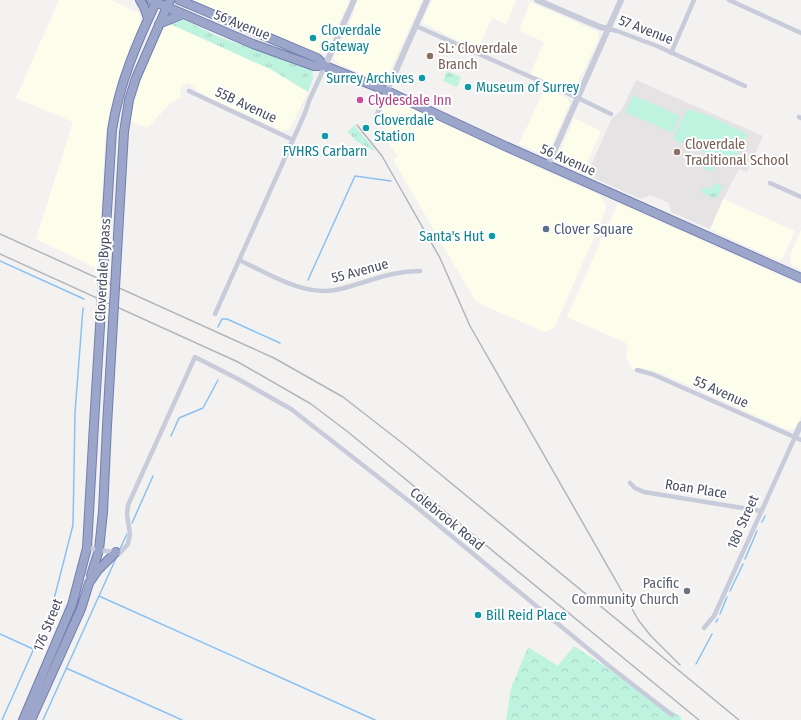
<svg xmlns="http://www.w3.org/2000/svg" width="801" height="720" font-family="'Fira Sans Condensed',sans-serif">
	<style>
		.commercial { fill: #fdfdec }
		.education { fill: #e5e3e3 }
		.grass { fill: url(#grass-tufts) }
		.forest { fill: url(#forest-crowns) }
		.pitch { fill: #bef3e0 }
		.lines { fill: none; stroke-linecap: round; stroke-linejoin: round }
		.stream { stroke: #89c1f2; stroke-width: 1.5 }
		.trunk-casing { stroke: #727faf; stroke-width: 10 }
		.minor { stroke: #c8ccda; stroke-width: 4.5 }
		.tertiary { stroke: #c8ccda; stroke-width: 6 }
		.trunk { stroke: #9ca6ca; stroke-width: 8 }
		.rail { stroke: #b3b4bc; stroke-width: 1.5 }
		.trunk-bridge-casing { stroke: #727faf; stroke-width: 10; stroke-linecap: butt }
		.trunk-bridge { stroke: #9ca6ca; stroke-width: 8 }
		.culture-dot { fill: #0f9aa8; stroke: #fff; stroke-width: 1.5 }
		.education-dot { fill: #8d6e63; stroke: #fff; stroke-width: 1.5 }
		.hotel-dot { fill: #d1479c; stroke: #fff; stroke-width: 1.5 }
		.service-dot { fill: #5c6f8a; stroke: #fff; stroke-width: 1.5 }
		.worship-dot { fill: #6b7280; stroke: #fff; stroke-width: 1.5 }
		.labels { text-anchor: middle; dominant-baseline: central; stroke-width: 4; stroke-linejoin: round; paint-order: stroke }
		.street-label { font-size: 14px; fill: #484e61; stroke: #fff }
		.culture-label { font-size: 14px; fill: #0d838f; stroke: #fff; text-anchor: start }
		.education-label { font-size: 14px; fill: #785e54; stroke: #fff; text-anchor: start }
		.hotel-label { font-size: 14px; fill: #b23c85; stroke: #fff; text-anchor: start }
		.service-label { font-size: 14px; fill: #4e5e75; stroke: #fff; text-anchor: start }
		.worship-label { font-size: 14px; fill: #5b616d; stroke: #fff; text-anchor: end }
	</style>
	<defs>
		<pattern id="grass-tufts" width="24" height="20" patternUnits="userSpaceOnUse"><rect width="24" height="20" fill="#bef3e0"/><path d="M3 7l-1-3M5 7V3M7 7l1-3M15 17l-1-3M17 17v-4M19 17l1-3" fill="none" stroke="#a5d2c3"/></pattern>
		<pattern id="forest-crowns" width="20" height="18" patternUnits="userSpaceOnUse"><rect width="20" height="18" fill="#bef3e0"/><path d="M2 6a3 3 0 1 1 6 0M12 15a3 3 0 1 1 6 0" fill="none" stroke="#a5d2c3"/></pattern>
	</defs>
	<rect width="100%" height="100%" fill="#f4f2f1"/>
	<!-- commercial -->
	<path class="commercial" d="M 59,0 L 111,0 L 139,13 L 141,23 L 117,82 L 105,141 L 98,269 L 36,239 L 73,122 L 16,98 Z
		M 194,0 L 348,0 L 349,4 L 348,8 L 344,12 L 326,51 L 320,54 L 258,30 Z
		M 357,0 L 422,0 L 384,84 L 338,63 L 334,59 L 334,52 L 340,44 L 355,10 L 354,7 Z
		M 432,0 L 516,0 L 506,24 L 492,18 L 477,50 L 423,23 L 423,21 Z
		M 530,2 L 596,31 L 598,34 L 599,38 L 574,90 L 568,90 L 564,87 L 530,74 L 544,42 L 519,31 Z
		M 168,23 L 272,70 L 308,92 L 290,129 L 283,131 L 199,93 L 192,85 L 188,83 L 185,84 L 181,88 L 180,93 L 182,97 L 172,102 L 147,128 L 129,120 L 133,101 L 141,76 L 162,31 Z
		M 546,86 L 551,91 L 567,98 L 570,103 L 549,151 L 546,154 L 542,154 L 519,144 Z
		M 389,100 L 394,100 L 488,145 L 599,195 L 603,200 L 606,206 L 605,212 L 556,324 L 552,329 L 544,332 L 476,302 L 393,160 L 398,156 L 388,142 L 392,139 L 379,118 L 386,102 Z
		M 574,118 L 601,131 L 583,172 L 561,163 L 558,158 Z
		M 723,199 L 795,231 L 783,258 L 780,260 L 776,259 L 710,229 Z
		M 618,203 L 801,285 L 801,416 L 795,429 L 788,430 L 661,373 L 642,369 L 630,369 L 631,366 L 626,356 L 628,344 L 567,317 Z
		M 801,230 L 801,270 L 792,266 L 790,259 L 791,253 Z"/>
	<!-- education -->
	<path class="education" d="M 636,80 L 763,136 L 747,172 L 739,169 L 723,199 L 710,229 L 671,212 L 669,203 L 650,195 L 641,199 L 587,175 L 612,118 L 621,111 Z"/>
	<!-- grass -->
	<path class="grass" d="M 180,19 L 191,23 L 219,37 L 309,68 L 312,70 L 313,78 L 308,92 L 272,70 L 168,23 Z
		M 447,71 L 461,77 L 457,87 L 443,81 Z
		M 354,125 L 375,150 L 374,151 L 356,141 L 347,131 L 350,130 Z
		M 715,183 L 723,186 L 716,199 L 701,192 L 703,187 L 711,189 Z"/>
	<!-- forest -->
	<path class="forest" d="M 574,646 L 682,718 L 681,720 L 506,720 L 511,688 L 528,647 L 558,666 Z"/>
	<!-- pitch -->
	<path class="pitch" d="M 633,95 L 680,116 L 673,133 L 625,112 Z
		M 687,109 L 707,115 L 747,134 L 733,165 L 673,139 Z
		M 701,156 L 717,163 L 712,172 L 697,165 Z"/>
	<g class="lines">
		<!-- stream -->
		<path class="stream" d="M 0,261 L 84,299
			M 308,280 L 355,176 L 391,181
			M 218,327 L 222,319 L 227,319 L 280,343
			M 171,436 L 179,418 L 203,408 L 218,380
			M 762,522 L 765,516
			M 132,523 L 153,476
			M 120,549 L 127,534
			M 745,559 L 757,531
			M 730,591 L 743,564
			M 99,596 L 375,720
			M 720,614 L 727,597
			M 716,622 L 718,619
			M 44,626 L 52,607 L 73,525 L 75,413 L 83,308
			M 0,634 L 33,649
			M 696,664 L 712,634
			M 66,668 L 182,720
			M 2,720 L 40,635
			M 43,720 L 117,556"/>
		<!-- trunk casing -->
		<g class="trunk-casing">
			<path id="trunk" d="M 140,0 L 144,7 L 148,18
				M 151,0 L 253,44 L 314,66 L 325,66
				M 179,0 L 317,58 L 325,66 L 387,91 L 505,146 L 801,278
				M 159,24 L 183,14
				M 112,130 C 119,84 137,42 157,0
				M 124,132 L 129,100 L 136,78 L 170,0
				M 91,575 L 99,550 L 103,512 L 107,426
				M 23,720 L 72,605 L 87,548 L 94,424
				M 31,720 L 81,609 L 89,583 L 98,570 L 116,552"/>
		</g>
		<!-- minor -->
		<path class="minor" d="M 729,0 L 801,33
			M 416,26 L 578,98 L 611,114
			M 609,29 L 617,31 L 657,46 L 745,86
			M 671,53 L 694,0
			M 189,91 L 293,140
			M 799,117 L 801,118
			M 375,119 L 387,91
			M 770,183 L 801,197
			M 239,260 C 270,274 305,298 340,289 C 369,282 389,271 420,271
			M 215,314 L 305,113 L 309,101 L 325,66
			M 637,370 L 652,374 L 801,440
			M 630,483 L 635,488 L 644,492 L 761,511
			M 87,548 L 120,553 L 128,544 L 130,534 L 127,515 L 128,505 L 195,357 L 238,379 L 291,409 L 414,505 L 609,666 L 672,715
			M 704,628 L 714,616 L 795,437"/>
		<!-- tertiary -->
		<path class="tertiary" d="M 537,0 L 600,27 L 609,29
			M 325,66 L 354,0
			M 387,91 L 427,0
			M 548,165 L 621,0
			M 795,437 L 801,424"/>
		<!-- trunk -->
		<use href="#trunk" class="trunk"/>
		<!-- rail -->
		<path class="rail" d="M 357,125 L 382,156 L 440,258 L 470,326 L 639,621 L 651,636 L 680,665
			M 0,234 L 274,358 L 343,397 L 406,446 L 739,720
			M 0,254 L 238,362 L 311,404 L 348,432 L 699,720"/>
		<!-- trunk-bridge casing -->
		<g class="trunk-bridge-casing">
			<path id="trunk-bridge" d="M 94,424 L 112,130
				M 107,426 L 124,132"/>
		</g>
		<!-- trunk-bridge -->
		<use href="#trunk-bridge" class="trunk-bridge"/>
	</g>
	<!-- markers -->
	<g class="culture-dot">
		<circle cx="313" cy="38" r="4"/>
		<circle cx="422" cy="78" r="4"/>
		<circle cx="468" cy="87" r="4"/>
		<circle cx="366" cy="128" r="4"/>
		<circle cx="325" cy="136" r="4"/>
		<circle cx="492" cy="236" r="4"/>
		<circle cx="478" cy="615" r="4"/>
	</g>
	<g class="education-dot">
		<circle cx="430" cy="56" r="4"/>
		<circle cx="677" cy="152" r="4"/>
	</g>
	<circle class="hotel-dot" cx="360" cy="100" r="4"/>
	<circle class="service-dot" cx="546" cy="229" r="4"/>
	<circle class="worship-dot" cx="687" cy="591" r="4"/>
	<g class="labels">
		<!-- street labels -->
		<g class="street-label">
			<text transform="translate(242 25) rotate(22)">56 Avenue</text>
			<text transform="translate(646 30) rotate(21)">57 Avenue</text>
			<text transform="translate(246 105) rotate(25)">55B Avenue</text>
			<text transform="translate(568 160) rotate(24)">56 Avenue</text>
			<text transform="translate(103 270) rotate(-87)">Cloverdale Bypass</text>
			<text transform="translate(360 271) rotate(-15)">55 Avenue</text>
			<text transform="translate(721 392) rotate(24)">55 Avenue</text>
			<text transform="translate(696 489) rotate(9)">Roan Place</text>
			<text transform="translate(447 519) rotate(39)">Colebrook Road</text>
			<text transform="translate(743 522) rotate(-66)">180 Street</text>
			<text transform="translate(48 625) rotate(-68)">176 Street</text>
		</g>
		<!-- culture labels -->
		<g class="culture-label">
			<text x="321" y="30">Cloverdale<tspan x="321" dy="16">Gateway</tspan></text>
			<text x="414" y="78" text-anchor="end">Surrey Archives</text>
			<text x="476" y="87">Museum of Surrey</text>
			<text x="374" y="120">Cloverdale<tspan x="374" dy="16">Station</tspan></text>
			<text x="325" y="151" text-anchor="middle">FVHRS Carbarn</text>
			<text x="484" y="236" text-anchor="end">Santa's Hut</text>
			<text x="486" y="615">Bill Reid Place</text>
		</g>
		<!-- education labels -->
		<g class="education-label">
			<text x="438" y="48">SL: Cloverdale<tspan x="438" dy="16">Branch</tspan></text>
			<text x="685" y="144">Cloverdale<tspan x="685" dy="16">Traditional School</tspan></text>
		</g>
		<!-- hotel labels -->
		<g class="hotel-label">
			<text x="368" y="100">Clydesdale Inn</text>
		</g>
		<!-- service labels -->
		<g class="service-label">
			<text x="554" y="229">Clover Square</text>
		</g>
		<!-- worship labels -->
		<g class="worship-label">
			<text x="679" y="583">Pacific<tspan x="679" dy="16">Community Church</tspan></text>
		</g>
	</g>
</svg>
